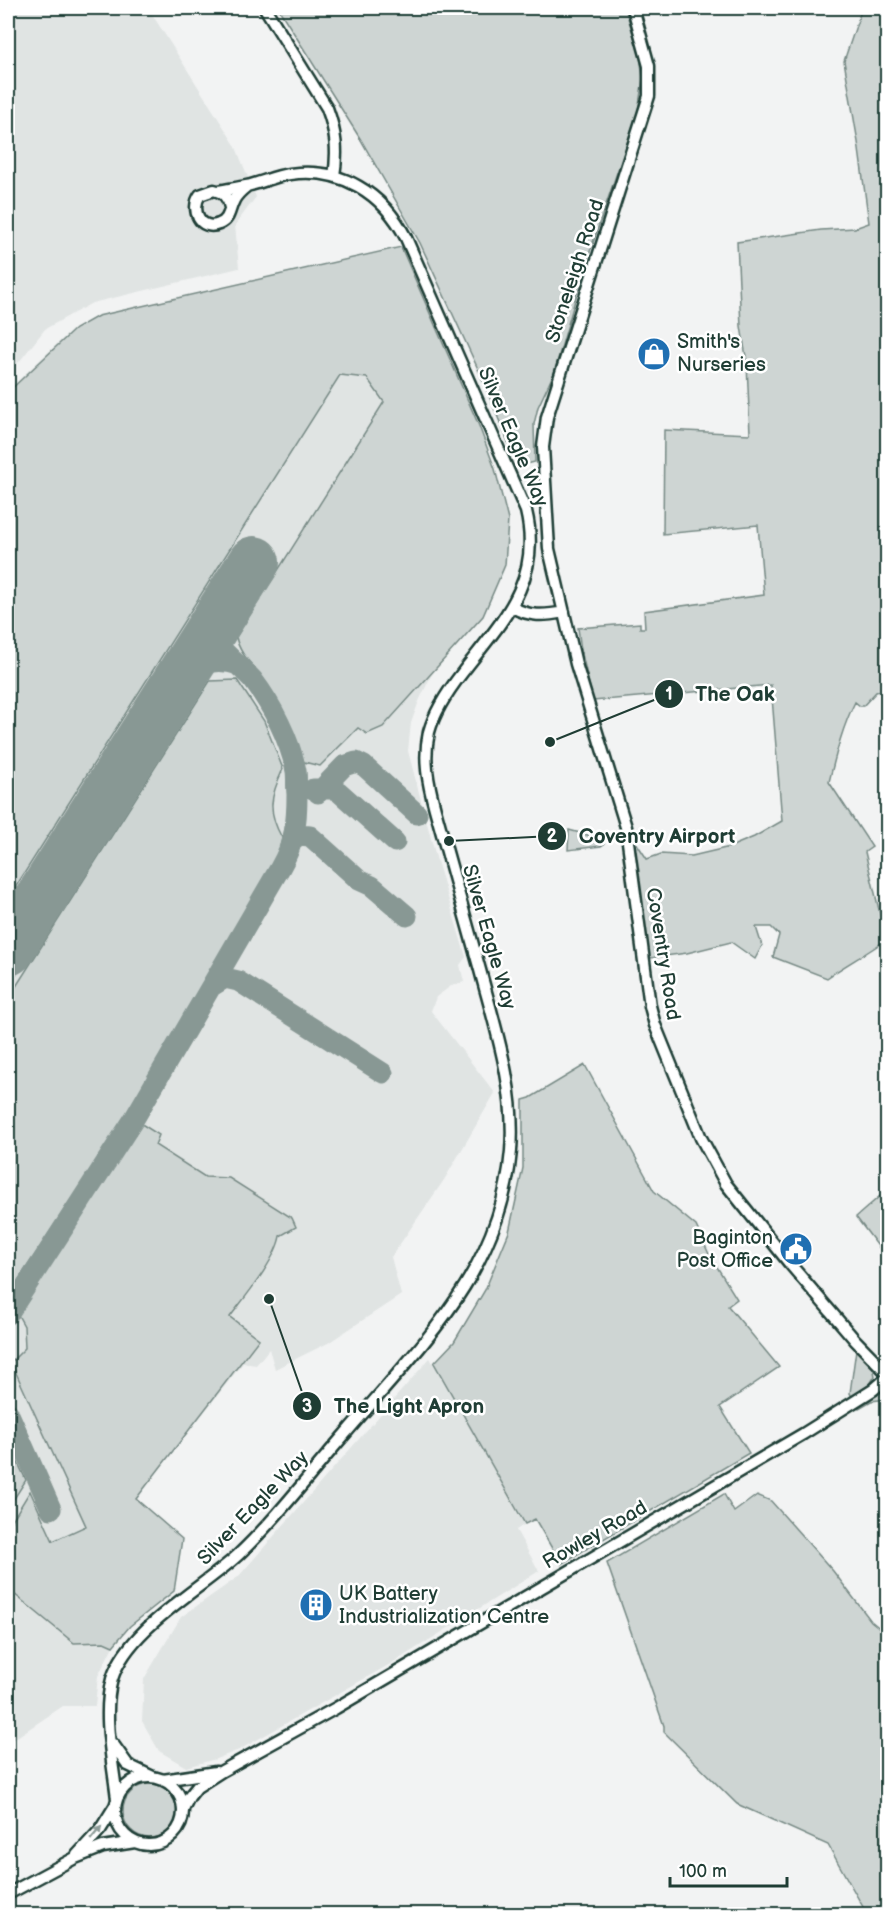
<svg xmlns="http://www.w3.org/2000/svg" width="895" height="1922" font-family="'Balsamiq Sans',sans-serif">
	<style>
		.built { fill: #e0e4e3 }
		.green { fill: #ced5d3; stroke: #768984; stroke-width: 1.5 }
		.lines { fill: none; stroke-linecap: round; stroke-linejoin: round }
		.taxiway { stroke: #889894; stroke-width: 21 }
		.runway { stroke: #889894; stroke-width: 52 }
		.secondary-casing { stroke: #1f3d34; stroke-width: 15 }
		.secondary { stroke: #fff; stroke-width: 10 }
		.oneway { fill: #8f9e9a }
		.labels { text-anchor: middle; dominant-baseline: central; stroke-width: 5; stroke-linejoin: round; paint-order: stroke }
		.street-label { font-size: 20px; fill: #1f3d34; stroke: #fff }
		.poi-label { font-size: 20px; fill: #1f3d34; stroke: #fff; text-anchor: start }
		.leader { fill: none; stroke: #1f3d34; stroke-width: 2 }
		.callout-dot { fill: #1f3d34; stroke: #fff; stroke-width: 2 }
		.mark-label { font-size: 18px; text-anchor: middle; font-weight: bold; fill: #fff }
		.callout-label { font-size: 21px; text-anchor: middle; font-weight: bold; fill: #1f3d34; stroke: #fff; stroke-width: 5; stroke-linejoin: round; paint-order: stroke }
	</style>
	<rect width="100%" height="100%" fill="#f2f3f3"/>
	<filter id="ink" filterUnits="userSpaceOnUse"><feTurbulence type="fractalNoise" baseFrequency=".0167" numOctaves="2"/><feDisplacementMap in="SourceGraphic" scale="12" xChannelSelector="R" yChannelSelector="G"/><feConvolveMatrix kernelMatrix="1 2 1 2 8 2 1 2 1" color-interpolation-filters="sRGB"/></filter>
	<g filter="url(#ink)">
		<!-- built -->
		<path class="built" d="M 8,8 L 148,8 L 235,145 L 256,197 L 235,225 L 239,268 L 92,303 L 45,329 L 19,362 L 8,372 Z
			M 401,247 L 479,426 L 495,469 L 508,520 L 505,565 L 483,616 L 432,674 L 419,701 L 411,723 L 408,751 L 437,861 L 466,957 L 460,965 L 464,982 L 451,986 L 436,997 L 431,1011 L 495,1093 L 444,1180 L 391,1257 L 401,1295 L 328,1343 L 275,1369 L 269,1349 L 256,1365 L 243,1363 L 136,1498 L 182,1539 L 174,1591 L 130,1626 L 113,1646 L 98,1676 L 95,1706 L 63,1706 L 8,1743 L 8,390 L 72,330 L 98,316 Z
			M 430,1358 L 525,1524 L 516,1530 L 539,1571 L 399,1659 L 239,1750 L 216,1759 L 186,1767 L 159,1751 L 142,1721 L 144,1679 L 181,1617 L 238,1577 Z"/>
		<!-- green -->
		<path class="green" d="M 278,8 L 625,8 L 640,56 L 643,78 L 638,111 L 583,272 L 554,373 L 538,407 L 534,424 L 535,462 L 518,466 L 478,369 L 420,243 L 361,140 Z
			M 862,8 L 887,8 L 887,689 L 876,692 L 863,706 L 860,706 L 855,702 C 842,728 836,754 829,782 L 872,847 L 865,852 L 881,918 L 884,929 L 887,931 L 887,939 C 868,953 847,964 827,978 L 773,957 L 779,935 L 771,927 L 756,927 L 762,946 L 755,959 L 731,942 L 687,953 L 643,959 L 626,827 L 647,859 L 661,854 L 692,856 L 730,847 L 754,837 L 782,821 L 771,685 L 593,701 L 581,650 L 578,628 L 640,623 L 640,628 L 645,628 L 644,611 L 764,595 L 758,525 L 663,534 L 664,430 L 750,434 L 747,363 L 741,326 L 737,242 L 821,230 L 855,228 L 869,223 L 858,142 L 844,61 Z
			M 401,247 L 479,426 L 495,469 L 508,520 L 505,565 L 483,616 L 383,727 L 367,734 L 358,728 L 320,766 L 304,762 C 293,735 283,708 267,684 C 256,667 240,657 236,637 L 384,402 L 367,378 L 340,375 L 8,899 L 8,392 L 75,329 L 98,316 Z
			M 237,680 L 264,721 L 283,769 C 270,797 267,811 282,838 L 278,855 L 127,1114 L 8,1296 L 8,999 L 210,681 Z
			M 569,830 L 602,839 L 604,844 L 601,846 L 568,850 Z
			M 585,1065 L 654,1191 L 696,1226 L 709,1254 L 737,1299 L 728,1306 L 779,1367 L 720,1407 L 749,1453 L 561,1564 L 535,1519 L 525,1524 L 434,1363 L 454,1342 L 485,1290 L 509,1232 L 523,1168 L 523,1100 L 530,1098 Z
			M 140,1123 L 159,1135 L 155,1145 L 205,1177 L 229,1178 L 292,1218 L 296,1227 L 280,1236 C 276,1260 245,1297 230,1317 L 259,1339 L 136,1499 L 182,1539 L 174,1591 L 130,1626 L 113,1646 L 104,1642 L 74,1643 L 8,1589 L 8,1527 L 30,1491 L 53,1541 L 86,1526 L 11,1362 L 25,1348 L 24,1326 L 18,1315 Z
			M 887,1190 L 887,1258 L 856,1217 Z
			M 857,1342 L 873,1366 L 875,1376 L 870,1384 L 852,1397 L 850,1393 Z
			M 887,1387 L 887,1399 L 871,1401 L 859,1408 L 857,1405 Z
			M 8,1442 L 26,1480 L 8,1508 Z
			M 724,1494 L 734,1512 L 757,1495 L 771,1501 L 833,1571 L 871,1621 L 887,1634 L 887,1914 L 867,1914 L 828,1845 L 737,1804 L 664,1732 L 664,1726 L 607,1563 Z
			M123 1811a27 27 0 1 1 54 0a27 27 0 1 1-54 0Z"/>
		<g class="lines">
			<!-- taxiway -->
			<path class="taxiway" d="M 178,682 C 199,665 212,656 239,665
				M 313,789 L 334,789 L 339,792 L 395,842
				M 318,793 L 344,766 L 356,762 L 364,766 L 417,814
				M 294,840 L 299,835 L 310,836 L 359,880 L 372,886 L 407,916
				M 212,986 L 225,978 L 238,981 L 383,1073
				M 8,1314 L 134,1119 L 280,868 C 295,842 297,823 297,794 C 296,786 297,778 296,771 C 290,740 272,705 253,680 C 244,669 215,647 214,636 C 213,632 215,627 216,623
				M 8,1412 L 51,1509"/>
			<!-- runway -->
			<path class="runway" d="M 8,950 L 254,562"/>
			<!-- secondary casing -->
			<g class="secondary-casing">
				<path id="secondary" d="M 265,8 L 327,108 C 336,132 338,151 334,176
					M 633,8 L 649,66 L 649,96 L 547,417 L 543,447 L 549,549 L 576,664 L 626,827 L 650,1006 L 655,1025 L 701,1138 L 726,1184 L 790,1264 L 855,1340 L 888,1374
					M 230,208 C 229,198 224,192 214,190 L 200,195 C 190,209 200,232 219,224 C 230,220 229,209 234,200 C 237,194 242,190 247,186
					M 512,607 C 530,617 544,616 564,612
					M 113,1744 L 128,1765 L 153,1777
					M115 1811a34 34 0 1 1 68 0a34 34 0 1 1-68 0Z
					M 163,1780 L 216,1772
					M 117,1799 C 113,1762 102,1715 112,1679 C 128,1628 200,1590 238,1555 C 277,1518 310,1474 345,1434 C 419,1347 501,1272 511,1151 C 516,1089 496,1030 480,970 C 465,917 450,863 435,809 C 428,783 423,759 429,732 C 435,710 448,691 462,673 C 502,621 543,581 526,511 L 406,238 C 383,193 341,167 290,174 C 274,176 261,183 246,186 C 237,188 228,189 219,191
					M 183,1809 L 189,1797 L 197,1787 L 222,1771 L 336,1708 L 803,1434 L 873,1390 L 888,1377
					M 77,1855 L 100,1830 L 115,1806
					M 8,1894 L 75,1858 L 103,1847 L 135,1842"/>
			</g>
			<!-- secondary -->
			<use href="#secondary" class="secondary"/>
		</g>
		<!-- one-way arrows -->
		<defs><path id="oneway-solid" d="M-6-.8H1V-3.2L6.5 0L1 3.2V.8H-6Z" transform="scale(1.5)"/></defs>
		<use class="oneway" href="#oneway-solid" transform="translate(96 1833) rotate(-50)"/>
	</g>
	<!-- icons -->
	<defs>
		<g id="shop-disc" transform="scale(1.725)"><circle r="9.5" fill="#1f6fb2" stroke="#fff"/><path d="M-5-2.5h2.3a2.7 3.5 0 0 1 5.4 0H5L5.5 6h-11ZM-1.5-2.5h3a1.5 2.3 0 0 0-3 0Z" fill="#fff"/></g>
		<g id="civic-disc" transform="scale(1.725)"><circle r="9.5" fill="#1f6fb2" stroke="#fff"/><path d="M-.6-6.5H3V-4.5H.6V-3L4-1V1h2V6H-6V1h2V-1L-.6-3ZM-1.2 2.5V6h2.4V2.5Z" fill="#fff"/></g>
		<g id="building-disc" transform="scale(1.725)"><circle r="9.5" fill="#1f6fb2" stroke="#fff"/><path d="M-4-6H4V6H1V3H-1V6H-4ZM-2.5-4.3h1.7v1.8h-1.7ZM.8-4.3h1.7v1.8H.8ZM-2.5-1h1.7V.8h-1.7ZM.8-1h1.7V.8H.8Z" fill="#fff"/></g>
	</defs>
	<g fill-rule="evenodd">
		<use href="#shop-disc" x="654" y="354"/>
		<use href="#civic-disc" x="796" y="1249"/>
		<use href="#building-disc" x="316" y="1605"/>
	</g>
	<g class="labels">
		<!-- street labels -->
		<g class="street-label">
			<text transform="translate(575 271) rotate(-72)">Stoneleigh Road</text>
			<text transform="translate(513 437) rotate(67)">Silver Eagle Way</text>
			<text transform="translate(489 937) rotate(74)">Silver Eagle Way</text>
			<text transform="translate(663 954) rotate(81)">Coventry Road</text>
			<text transform="translate(253 1508) rotate(-46)">Silver Eagle Way</text>
			<text transform="translate(595 1535) rotate(-30)">Rowley Road</text>
		</g>
		<!-- poi labels -->
		<g class="poi-label">
			<text x="677" y="342">Smith's<tspan x="677" dy="23">Nurseries</tspan></text>
			<text x="773" y="1238" text-anchor="end">Baginton<tspan x="773" dy="23">Post Office</tspan></text>
			<text x="339" y="1594">UK Battery<tspan x="339" dy="23">Industrialization Centre</tspan></text>
		</g>
	</g>
	<!-- callouts -->
	<path class="leader" d="M550 742L669 694M449 841L552 836M269 1299L307 1406"/>
	<g class="callout-dot">
		<circle cx="550" cy="742" r="6"/>
		<circle cx="449" cy="841" r="6"/>
		<circle cx="269" cy="1299" r="6"/>
		<circle cx="669" cy="694" r="15"/>
		<circle cx="552" cy="836" r="15"/>
		<circle cx="307" cy="1406" r="15"/>
	</g>
	<g class="mark-label">
		<text x="669" y="700">1</text>
		<text x="552" y="842">2</text>
		<text x="307" y="1412">3</text>
	</g>
	<g class="callout-label">
		<text x="735" y="701">The Oak</text>
		<text x="657" y="843">Coventry Airport</text>
		<text x="409" y="1413">The Light Apron</text>
	</g>
	<!-- margin -->
	<rect width="895" height="1922" fill="none" stroke="#fff" stroke-width="30"/>
	<rect x="15" y="15" width="865" height="1892" fill="none" stroke="#1f3d34" stroke-width="2" filter="url(#ink)"/>
	<!-- scale -->
	<path d="M670 1877v9h117v-9" fill="none" stroke="#1f3d34" stroke-width="3"/>
	<text x="679" y="1877" font-size="18" fill="#1f3d34" stroke="#ffffff" stroke-width="4.5" paint-order="stroke">100 m</text>
</svg>
